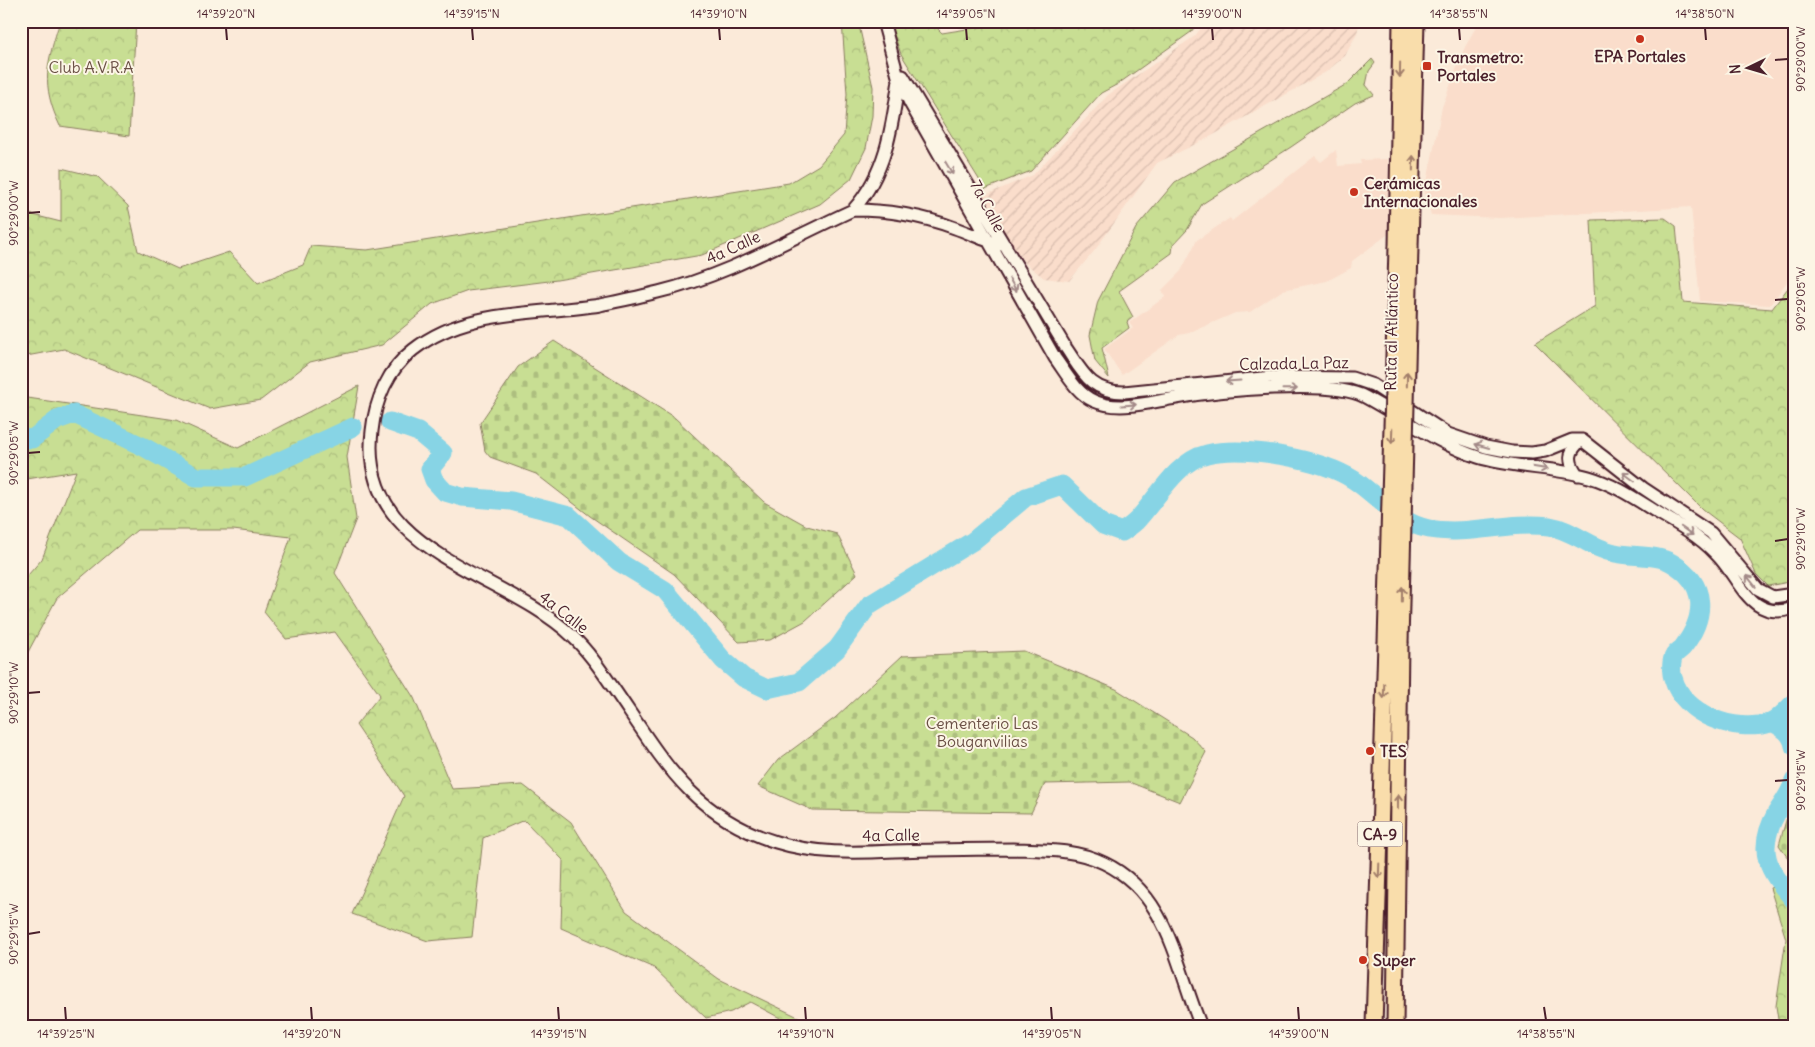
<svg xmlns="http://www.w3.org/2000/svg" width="1815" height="1047" font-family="Delius,sans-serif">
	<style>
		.built { fill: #faddcb }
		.industrial { fill: url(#industrial-furrows) }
		.forest { fill: url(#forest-crowns); stroke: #897e5f }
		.cemetery { fill: url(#cemetery-stones); stroke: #897e5f }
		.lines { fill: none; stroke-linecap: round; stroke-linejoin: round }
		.river { stroke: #87d4e5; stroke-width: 19 }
		.secondary-casing { stroke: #4a1f2b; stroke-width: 15 }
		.highway-casing { stroke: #4a1f2b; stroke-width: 19 }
		.secondary { stroke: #fcf5e5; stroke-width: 11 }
		.highway { stroke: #f9ddab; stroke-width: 15 }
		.highway-bridge-casing { stroke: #4a1f2b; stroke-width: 19; stroke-linecap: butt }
		.highway-bridge { stroke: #f9ddab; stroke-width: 15 }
		.oneway { stroke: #a27e6b }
		.oneway2 { stroke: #a38a88 }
		.ticks { fill: none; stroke: #4a1f2b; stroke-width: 2 }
		.poi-dot { fill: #c8321e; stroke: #fcf5e5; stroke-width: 2 }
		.labels { text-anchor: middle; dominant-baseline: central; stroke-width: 4; stroke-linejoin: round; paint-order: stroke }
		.shield { fill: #fcf5e5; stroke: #7f5f63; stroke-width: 1 }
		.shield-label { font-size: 15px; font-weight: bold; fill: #4a1f2b }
		.poi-label { font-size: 16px; font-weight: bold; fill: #4a1f2b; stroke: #fcf5e5; text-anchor: start }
		.park-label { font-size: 16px; fill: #6a4f45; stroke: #fcf5e5 }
		.street-label { font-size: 16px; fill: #4a1f2b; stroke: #fcf5e5 }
		.neatline { fill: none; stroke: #4a1f2b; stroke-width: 2 }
		.ticks-label { font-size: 12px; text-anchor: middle; fill: #4a1f2b }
	</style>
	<defs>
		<pattern id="industrial-furrows" width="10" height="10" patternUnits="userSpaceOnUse" patternTransform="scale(1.25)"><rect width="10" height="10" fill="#faddcb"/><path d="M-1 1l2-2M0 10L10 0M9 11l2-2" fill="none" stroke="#d8bdae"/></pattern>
		<pattern id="forest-crowns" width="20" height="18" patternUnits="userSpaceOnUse" patternTransform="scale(1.25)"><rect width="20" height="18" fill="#c8de93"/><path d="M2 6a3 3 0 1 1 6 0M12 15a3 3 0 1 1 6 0" fill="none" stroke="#adbe7f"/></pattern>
		<pattern id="cemetery-stones" width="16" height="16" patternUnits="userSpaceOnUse" patternTransform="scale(1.25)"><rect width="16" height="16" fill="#c8de93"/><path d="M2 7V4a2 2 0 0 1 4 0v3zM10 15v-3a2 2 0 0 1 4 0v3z" fill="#adbe7f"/></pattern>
	</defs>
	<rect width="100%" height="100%" fill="#fbead9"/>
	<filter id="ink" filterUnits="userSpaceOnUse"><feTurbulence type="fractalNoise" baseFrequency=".02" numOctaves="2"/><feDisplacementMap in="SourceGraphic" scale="10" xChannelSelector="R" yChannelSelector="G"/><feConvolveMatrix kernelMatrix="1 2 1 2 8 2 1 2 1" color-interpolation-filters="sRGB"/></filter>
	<g filter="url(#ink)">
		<!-- built -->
		<path class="built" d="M 1479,21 L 1794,21 L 1794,272 L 1770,305 L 1700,301 L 1691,207 L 1500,218 L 1431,215 L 1425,192 L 1442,107 L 1464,49 Z
			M 1336,150 L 1338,166 L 1361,164 L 1360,160 L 1388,159 L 1392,234 L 1387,235 L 1352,261 L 1351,268 L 1327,281 L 1283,290 L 1250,312 L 1235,313 L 1189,333 L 1179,335 L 1122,375 L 1104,349 L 1133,328 L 1129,323 L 1165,297 L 1162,290 L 1181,271 L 1197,240 L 1230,218 L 1232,221 L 1315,156 L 1321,162 Z"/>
		<!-- industrial -->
		<path class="industrial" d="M 1206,21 L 1360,21 L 1357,33 L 1345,56 L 1326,72 L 1208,138 L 1157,163 L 1095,250 L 1069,281 L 1044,278 L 1025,263 L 1011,245 L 983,196 L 1033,175 L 1108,95 L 1195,36 Z"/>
		<!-- forest -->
		<path class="forest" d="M 60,21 L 136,21 L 129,136 L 60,126 C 40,84 47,63 60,21 Z
			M 842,21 L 858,21 L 873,87 L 872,116 L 866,148 L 851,179 L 820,204 L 702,255 L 557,280 L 468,291 L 432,304 L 382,345 L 310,362 L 261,400 L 210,409 L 64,349 L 21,357 L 21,198 L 25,213 L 61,222 L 61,168 L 98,177 L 128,206 L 138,251 L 178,269 L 229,252 L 258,283 L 303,265 L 311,246 L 367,250 L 789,183 L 819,165 L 844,135 L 847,94 Z
			M 889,21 L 930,21 L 942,33 L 1017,21 L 1199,21 L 1191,32 L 1118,84 L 1101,93 L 1031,171 L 985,189 L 901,54 Z
			M 1372,59 L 1375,63 L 1369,71 L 1366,85 L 1374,95 L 1355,103 L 1291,147 L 1202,204 L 1187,230 L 1173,245 L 1172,253 L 1119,291 L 1133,317 L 1127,322 L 1129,328 L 1102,348 L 1109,378 L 1095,361 L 1090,335 L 1098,301 L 1136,228 L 1175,182 L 1347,84 Z
			M 1665,218 L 1676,226 L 1683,302 L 1772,309 L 1794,280 L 1794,581 L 1768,586 L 1756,574 L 1740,538 L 1702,509 L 1535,343 L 1595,306 L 1591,220 Z
			M 359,386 L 347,457 L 356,519 L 335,573 L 414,698 L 452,789 L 523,785 L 571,822 L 626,911 L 719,979 L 817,1026 L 795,1026 L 750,1002 L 731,1012 L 706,1018 L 654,968 L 561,928 L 563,860 L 524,820 L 483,838 L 472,937 L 428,941 L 352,914 L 404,796 L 356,725 L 380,695 L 335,632 L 286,639 L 264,612 L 291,537 L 233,530 L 137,530 L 57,598 L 21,665 L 21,583 L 42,559 L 76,471 L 21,480 L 21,397 L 176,420 L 238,448 Z
			M 1794,880 L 1794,1026 L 1779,1026 L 1776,1006 L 1786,939 L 1770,888 Z"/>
		<!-- cemetery -->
		<path class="cemetery" d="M 554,341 L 675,418 L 764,502 L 807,526 L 837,534 L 857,574 L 805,621 L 770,640 L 739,642 L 674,574 L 590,516 L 536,474 L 490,457 L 485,451 L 480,423 L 518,367 Z
			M 1024,651 L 1116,689 L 1192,737 L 1206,752 L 1180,802 L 1129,782 L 1045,784 L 1031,813 L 812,810 L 758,786 L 778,760 L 835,718 L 902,656 Z
			M 1794,807 L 1794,867 L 1779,845 L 1787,817 Z"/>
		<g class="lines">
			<!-- river -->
			<path class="river" d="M 390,422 L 418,432 L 443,453 L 430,469 L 434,480 L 445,492 L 462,497 L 511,501 L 569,516 L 619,562 L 665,590 L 723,660 L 744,678 L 767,689 L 799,682 L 837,649 L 869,605 L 973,541 L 1026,497 L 1062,485 L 1103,525 L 1122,532 C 1128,528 1135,523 1139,518 C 1158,497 1177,461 1207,454 C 1245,445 1322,459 1354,480 C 1380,497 1397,523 1429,529 C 1468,536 1509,521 1549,526 C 1574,530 1589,548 1615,553 C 1633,557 1656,554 1672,563 C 1708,584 1706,617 1683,647 C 1681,650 1676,652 1674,656 C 1671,660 1671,673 1673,678 C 1684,716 1735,733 1770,723 C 1778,720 1787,709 1794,703
				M 21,438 L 32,439 L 57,420 L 74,414 L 144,447 L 196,477 L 245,477 L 353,427
				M 1772,722 C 1783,728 1792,733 1794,746
				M 1794,781 C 1791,792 1783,803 1777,812 C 1755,851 1768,870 1794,900"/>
			<!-- secondary casing -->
			<g class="secondary-casing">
				<path id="secondary" d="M 883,21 L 899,80 L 910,103 L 1055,358 C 1066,373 1076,393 1094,401 C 1119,412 1150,402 1176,398 C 1215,391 1333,379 1365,397 C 1402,417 1438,444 1478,457 C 1514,468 1553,467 1589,477 C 1613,484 1634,498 1655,511 C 1676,523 1699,536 1716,554 C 1740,577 1749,623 1794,608
					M 903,76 L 1066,348 C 1083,373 1091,392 1124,392 L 1272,377 L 1352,378 L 1373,385 L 1448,434 L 1486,447 L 1512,452 L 1532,453 L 1545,451 L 1572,440 L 1582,440 L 1643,488 L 1711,533 L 1758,589 L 1773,597 L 1794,594
					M 853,210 C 886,173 892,128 899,80
					M 1006,246 C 987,242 972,234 955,228 C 923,216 887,210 853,210 C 789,239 726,276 658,292 C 639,297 619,301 600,305 C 536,315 466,308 413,350 C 388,369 375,401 372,431 C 357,554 504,571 572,636 C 588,651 601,670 614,689 C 661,757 691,816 776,842 C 814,854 854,853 894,851 C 933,850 973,849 1013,849 C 1043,850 1076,849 1104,863 C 1169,894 1176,967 1201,1026
					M 1578,475 C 1567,461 1568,451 1582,440"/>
			</g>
			<!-- highway casing -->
			<g class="highway-casing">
				<path id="highway" d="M 1397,247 L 1401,21
					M 1410,247 L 1416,21
					M 1374,1026 L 1386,643
					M 1395,1026 L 1400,643"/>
			</g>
			<!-- secondary -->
			<use href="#secondary" class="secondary"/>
			<!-- highway -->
			<use href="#highway" class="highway"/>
			<!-- highway-bridge casing -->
			<g class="highway-bridge-casing">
				<path id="highway-bridge" d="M 1386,643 L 1397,247
					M 1400,643 L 1410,247"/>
			</g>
			<!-- highway-bridge -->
			<use href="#highway-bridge" class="highway-bridge"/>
		</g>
		<!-- one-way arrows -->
		<defs><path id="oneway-shaft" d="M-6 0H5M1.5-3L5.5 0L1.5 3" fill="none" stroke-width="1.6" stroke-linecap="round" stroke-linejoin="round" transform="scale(1.25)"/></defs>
		<g class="oneway">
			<use href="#oneway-shaft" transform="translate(1400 70) rotate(91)"/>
			<use href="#oneway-shaft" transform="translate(1413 163) rotate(-89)"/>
			<use href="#oneway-shaft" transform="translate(1407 379) rotate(-89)"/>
			<use href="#oneway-shaft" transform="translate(1392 436) rotate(92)"/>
			<use href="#oneway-shaft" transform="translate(1402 594) rotate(-89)"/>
			<use href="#oneway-shaft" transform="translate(1384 691) rotate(92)"/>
			<use href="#oneway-shaft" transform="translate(1398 802) rotate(-89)"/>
			<use href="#oneway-shaft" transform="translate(1379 871) rotate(92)"/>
		</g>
		<g class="oneway2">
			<use href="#oneway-shaft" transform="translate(949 168) rotate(59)"/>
			<use href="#oneway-shaft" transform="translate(1013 285) rotate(60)"/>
			<use href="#oneway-shaft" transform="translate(1233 381) rotate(176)"/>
			<use href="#oneway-shaft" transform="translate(1290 389) rotate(-1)"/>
			<use href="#oneway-shaft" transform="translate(1129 405) rotate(-4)"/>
			<use href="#oneway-shaft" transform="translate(1482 446) rotate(-164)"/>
			<use href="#oneway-shaft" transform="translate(1540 468) rotate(10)"/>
			<use href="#oneway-shaft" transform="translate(1629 477) rotate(-143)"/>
			<use href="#oneway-shaft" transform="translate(1687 531) rotate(35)"/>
			<use href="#oneway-shaft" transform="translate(1751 581) rotate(-129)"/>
		</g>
	</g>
	<!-- ticks -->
	<path class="ticks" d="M 226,28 L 227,40M 472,28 L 473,40M 719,28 L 720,40M 966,28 L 967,40M 1212,28 L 1213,40M 1459,28 L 1460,40M 1705,28 L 1706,40M 1775,60 L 1788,59M 28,213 L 40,212M 1775,300 L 1788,299M 28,453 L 40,452M 1775,541 L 1788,539M 28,693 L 40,692M 1775,781 L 1788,780M 28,934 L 40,932M 65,1007 L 66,1020M 311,1007 L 312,1020M 558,1007 L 559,1020M 805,1007 L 806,1020M 1051,1007 L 1052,1020M 1298,1007 L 1299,1020M 1544,1007 L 1546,1020"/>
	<!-- markers -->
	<g class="poi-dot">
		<circle cx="1640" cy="39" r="5"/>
		<rect x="1422" y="61" width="10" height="10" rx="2.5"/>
		<circle cx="1354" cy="192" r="5"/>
		<circle cx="1370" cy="751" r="5"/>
		<circle cx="1363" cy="960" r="5"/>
	</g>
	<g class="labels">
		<!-- shield labels -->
		<rect class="shield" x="1357.5" y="821.5" width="45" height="25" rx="4"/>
		<g class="shield-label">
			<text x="1380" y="834">CA-9</text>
		</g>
		<!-- poi labels -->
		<g class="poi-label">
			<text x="1640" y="56" text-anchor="middle">EPA Portales</text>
			<text x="1437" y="57">Transmetro:<tspan x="1437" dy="18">Portales</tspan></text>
			<text x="1364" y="183">Cerámicas<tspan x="1364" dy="18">Internacionales</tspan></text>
			<text x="1380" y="751">TES</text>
			<text x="1373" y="960">Super</text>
		</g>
		<!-- park labels -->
		<g class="park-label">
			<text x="91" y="67">Club A.V.R.A</text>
			<text x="982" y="723">Cementerio Las<tspan x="982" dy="18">Bouganvilias</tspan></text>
		</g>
		<!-- street labels -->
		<g class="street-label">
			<text transform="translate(988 206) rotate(62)">7a Calle</text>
			<text transform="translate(733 247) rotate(-25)">4a Calle</text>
			<text transform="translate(1391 332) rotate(-89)">Ruta al Atlántico</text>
			<text transform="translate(1294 363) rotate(-1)">Calzada La Paz</text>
			<text transform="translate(564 612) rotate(38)">4a Calle</text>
			<text transform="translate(891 835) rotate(-1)">4a Calle</text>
		</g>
	</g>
	<!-- margin -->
	<rect width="1815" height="1047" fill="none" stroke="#fcf5e5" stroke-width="55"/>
	<!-- north arrow -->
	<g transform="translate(1748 68) rotate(265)" stroke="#fcf5e5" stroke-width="4" paint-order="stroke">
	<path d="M0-4L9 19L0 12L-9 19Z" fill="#4a1f2b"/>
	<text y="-8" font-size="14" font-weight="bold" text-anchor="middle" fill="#4a1f2b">N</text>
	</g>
	<rect x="28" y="28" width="1760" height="992" class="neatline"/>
	<g class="ticks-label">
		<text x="226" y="18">14°39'20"N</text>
		<text x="472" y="18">14°39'15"N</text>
		<text x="719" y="18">14°39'10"N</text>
		<text x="966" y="18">14°39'05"N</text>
		<text x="1212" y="18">14°39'00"N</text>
		<text x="1459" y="18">14°38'55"N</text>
		<text x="1705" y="18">14°38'50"N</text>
		<text transform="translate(1801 59) rotate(-90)" y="4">90°29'00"W</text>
		<text transform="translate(14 213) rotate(-90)" y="4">90°29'00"W</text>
		<text transform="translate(1801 299) rotate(-90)" y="4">90°29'05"W</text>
		<text transform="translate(14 453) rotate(-90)" y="4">90°29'05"W</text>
		<text transform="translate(1801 539) rotate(-90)" y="4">90°29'10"W</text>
		<text transform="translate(14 693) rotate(-90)" y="4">90°29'10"W</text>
		<text transform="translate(1801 780) rotate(-90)" y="4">90°29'15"W</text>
		<text transform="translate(14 934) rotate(-90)" y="4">90°29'15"W</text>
		<text x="66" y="1038">14°39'25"N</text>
		<text x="312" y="1038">14°39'20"N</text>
		<text x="559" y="1038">14°39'15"N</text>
		<text x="806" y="1038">14°39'10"N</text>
		<text x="1052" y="1038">14°39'05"N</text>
		<text x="1299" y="1038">14°39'00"N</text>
		<text x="1546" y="1038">14°38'55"N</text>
	</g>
</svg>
